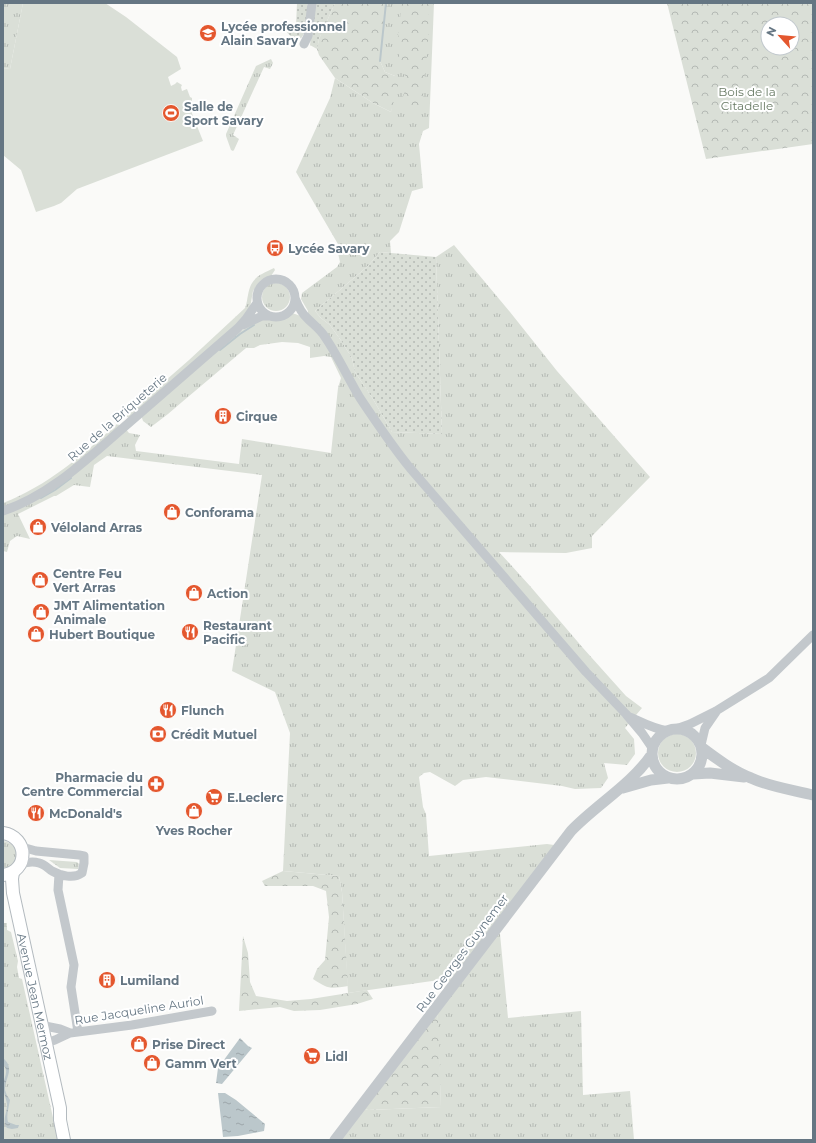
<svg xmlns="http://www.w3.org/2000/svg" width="816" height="1143" font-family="Montserrat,sans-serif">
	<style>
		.grass { fill: url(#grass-tufts) }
		.forest { fill: url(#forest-crowns); fill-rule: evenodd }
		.garden { fill: url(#garden-dots) }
		.pitch { fill: #dadfd7 }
		.water { fill: url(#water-ripples) }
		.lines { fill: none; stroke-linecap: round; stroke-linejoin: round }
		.stream { stroke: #bbc7cb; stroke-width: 2 }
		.secondary-casing { stroke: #b3babf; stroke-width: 14 }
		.minor { stroke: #c3c8cc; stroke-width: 9 }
		.tertiary { stroke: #c3c8cc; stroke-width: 11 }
		.secondary { stroke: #fff; stroke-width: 12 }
		.labels { text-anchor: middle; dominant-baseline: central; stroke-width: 4; stroke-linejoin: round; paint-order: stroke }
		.poi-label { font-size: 12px; font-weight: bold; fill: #657683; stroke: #fff; text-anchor: start }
		.park-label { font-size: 12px; fill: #687a64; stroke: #fff }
		.street-label { font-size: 12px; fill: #657683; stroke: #fff }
	</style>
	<defs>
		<pattern id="grass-tufts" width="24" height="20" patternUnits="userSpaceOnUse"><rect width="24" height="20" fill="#dadfd7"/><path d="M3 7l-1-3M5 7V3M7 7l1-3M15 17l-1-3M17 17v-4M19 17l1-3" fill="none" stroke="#b4b9b4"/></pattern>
		<pattern id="forest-crowns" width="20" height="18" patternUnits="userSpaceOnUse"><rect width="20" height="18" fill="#dadfd7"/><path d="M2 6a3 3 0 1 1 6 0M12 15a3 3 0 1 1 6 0" fill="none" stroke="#b4b9b4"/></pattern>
		<pattern id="garden-dots" width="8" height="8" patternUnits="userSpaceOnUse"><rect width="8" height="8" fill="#dadfd7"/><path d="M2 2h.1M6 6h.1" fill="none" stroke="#b4b9b4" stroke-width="1.8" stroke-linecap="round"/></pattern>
		<pattern id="water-ripples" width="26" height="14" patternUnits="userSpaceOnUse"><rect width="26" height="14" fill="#bbc7cb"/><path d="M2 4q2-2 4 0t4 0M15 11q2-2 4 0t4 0" fill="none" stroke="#9ca6aa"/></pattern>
	</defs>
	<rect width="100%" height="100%" fill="#fafaf8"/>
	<!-- grass -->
	<path class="grass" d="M 3,3 L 23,3 L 10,69 L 3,68 Z
		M 386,3 L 434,3 L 429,128 L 423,131 L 419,144 L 423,188 L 412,191 L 399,232 L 390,241 L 391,253 L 380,252 L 368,266 L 315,311 L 321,318 L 330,325 L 342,342 L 352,358 L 355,372 L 373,399 L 392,432 L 442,434 L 436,257 L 454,245 L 510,312 L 557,371 L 650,477 L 592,536 L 592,548 L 566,553 L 499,552 L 530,586 L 583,648 L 626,696 L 642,708 L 625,728 L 634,739 L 635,754 L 627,765 L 604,763 L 608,778 L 601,788 L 575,789 L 562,786 L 486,777 L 463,780 L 455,786 L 430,772 L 424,773 L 419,777 L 423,807 L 426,814 L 429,856 L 547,844 L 554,845 L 496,929 L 500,934 L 508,1018 L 581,1011 L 583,1095 L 630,1091 L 634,1140 L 335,1140 L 360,1107 L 368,1110 L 441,1107 L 437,1007 L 455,983 L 443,980 L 432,981 L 348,993 L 342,892 L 339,876 L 283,871 L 290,733 L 275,692 L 232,671 L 262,475 L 107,456 L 94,465 L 90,487 L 74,485 L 56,496 L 54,496 L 18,514 L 30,539 L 17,536 L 10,541 L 7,552 L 3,551 L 3,503 C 47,486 83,455 117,424 L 124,427 L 129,433 L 140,435 L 135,445 L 136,451 L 239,464 L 242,439 L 331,453 L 338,388 L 341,378 L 331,357 L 324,356 L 310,358 L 310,347 L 298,343 L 282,342 L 260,345 L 254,348 L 246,348 L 182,402 L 168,414 L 151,427 L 143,421 L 141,415 L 231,338 L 247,327 L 268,316 L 276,317 L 284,316 L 288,313 L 292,313 L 307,318 L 308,311 L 301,299 L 302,293 L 337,267 L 340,262 L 338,253 L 342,251 L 296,172 L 330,98 L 335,78 L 373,103 L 391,112 L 395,76 L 385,72 L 380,61 Z
		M 271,59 L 273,63 L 270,69 L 264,67 L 233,135 L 239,139 L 234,150 L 233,151 L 231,150 L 226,136 L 226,134 L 256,66 Z
		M 274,268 L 275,270 L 271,276 L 260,281 L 253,291 L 250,308 L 247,316 L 129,418 L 125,416 L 189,360 L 245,308 C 247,303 247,299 248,295 C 251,277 260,275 274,268 Z
		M262 297a14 14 0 1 1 28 0a14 14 0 1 1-28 0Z
		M658 753a19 19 0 1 1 38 0a19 19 0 1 1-38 0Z
		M 3,841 C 21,843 21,866 3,869 Z
		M 49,860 L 77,862 L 79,864 L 78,869 L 60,868 Z
		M 3,923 L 7,923 L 7,930 L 11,932 L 18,961 L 17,967 L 19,978 L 22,979 L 58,1140 L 3,1140 Z"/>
	<!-- forest -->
	<path class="forest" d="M 335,3 L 386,3 L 380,61 L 385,72 L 395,76 L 398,85 L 391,112 L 373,103 L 335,78 L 319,55 L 317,49 L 319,39 Z
		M 402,3 L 429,3 L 428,43 L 422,106 L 409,112 L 401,103 L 408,81 L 398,62 L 402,43 L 398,35 Z
		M 667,3 L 813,3 L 813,144 L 706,159 ZM 768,24 L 792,24 L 792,48 L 768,48 Z
		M 283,871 L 339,876 L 342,892 L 348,986 C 330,989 328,989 313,979 L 317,969 L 325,960 L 329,917 L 326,891 L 313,886 L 265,886 L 262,881 Z
		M 243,936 L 248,953 L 250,982 L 256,996 L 287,1001 L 311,999 L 367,990 L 373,999 L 357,1004 L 320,1010 L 294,1011 L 280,1007 L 239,1011 Z
		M 437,1007 L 439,1036 L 441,1107 L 368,1110 L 360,1107 Z"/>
	<!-- garden -->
	<path class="garden" d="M 297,3 L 307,3 C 307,12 308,32 301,38 C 299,39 297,40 295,41 L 285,30 L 296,26 Z
		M 315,3 L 335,3 L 319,39 L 317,49 L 310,45 Z
		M 380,252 L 436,257 L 442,434 L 392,432 L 373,399 L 355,372 L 352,358 L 342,342 L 330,325 L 321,318 L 315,311 L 368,266 Z"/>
	<!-- pitch -->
	<path class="pitch" d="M 23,3 L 105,3 L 126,17 L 177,57 L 181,69 L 168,77 L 171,86 L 175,84 L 177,82 L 182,85 L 181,87 L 182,91 L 187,89 L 190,97 L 192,98 L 192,101 L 194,109 L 191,111 L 203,141 L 77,189 L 61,203 L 54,206 L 36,212 L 21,170 L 3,155 L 3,68 L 10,69 Z"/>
	<!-- water -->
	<path class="water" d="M 240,1038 L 248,1046 L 252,1048 L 222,1084 L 216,1083 L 218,1068 Z
		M 3,1058 C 16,1069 4,1079 5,1090 C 6,1094 8,1097 10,1100 C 9,1107 6,1115 8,1122 L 16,1125 L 19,1125 L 18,1128 L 12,1129 L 7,1128 C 1,1120 8,1112 7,1104 C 6,1097 3,1092 3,1085 C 3,1080 7,1075 6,1070 C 5,1066 3,1063 3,1058 Z
		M 218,1093 L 225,1093 L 236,1100 L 265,1124 L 264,1131 L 238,1136 L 223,1137 Z"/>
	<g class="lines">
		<!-- stream -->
		<path class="stream" d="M 380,61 L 386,3
			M 220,350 L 240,334 L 254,325
			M 41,498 L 55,490 L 71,478"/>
		<!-- secondary casing -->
		<g class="secondary-casing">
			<g id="secondary">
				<path d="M 3,833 C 29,837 29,872 3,875"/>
				<path id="s1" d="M 13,872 L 12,879 L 13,893 L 60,1108 L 60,1120 L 64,1140"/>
			</g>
		</g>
		<!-- minor -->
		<path class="minor" d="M 304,44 L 308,36 L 312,3
			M257 298a19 19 0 1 1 38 0a19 19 0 1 1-38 0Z
			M 295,298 C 298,306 302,314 308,319 C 314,325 321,330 325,337 C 338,356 348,378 360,398 C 376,422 392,446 410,468 L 586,672 L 626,714 L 642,733 L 653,749
			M 243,325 L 262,316 L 268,316
			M 3,511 C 50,495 86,460 123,428 C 161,395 200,361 238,328 L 246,319 L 257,303
			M 630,717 C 643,723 654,729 668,731
			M 676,729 L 690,724 L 716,711 L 769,678 L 813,635
			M 701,745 L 705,728 L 716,712
			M 21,864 C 27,862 33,861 39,863 C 45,864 48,869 52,871 C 61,876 74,879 82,873 L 84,863 L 84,856 L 79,855 L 36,851 L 22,847
			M 59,874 L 58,890 L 74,965 L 71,987 L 78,1032
			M 41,1022 L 45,1026 L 60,1029 L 70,1033
			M 42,1040 L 43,1042 L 46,1043 L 55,1040 L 70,1033 L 132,1025 L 212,1011"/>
		<!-- tertiary -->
		<path class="tertiary" d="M652 754a25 25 0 1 1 50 0a25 25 0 1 1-50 0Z
			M 701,747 C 717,759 733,771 751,778 C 770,787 793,790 813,795
			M 693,774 L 710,773 L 744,777
			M 623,788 L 651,780 L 668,778
			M 335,1140 L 571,831 C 597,804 631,785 652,754"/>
		<!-- secondary -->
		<use href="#secondary" class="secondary"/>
	</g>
	<!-- icons -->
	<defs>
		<g id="school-disc" transform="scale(0.9)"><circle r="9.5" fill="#e4572e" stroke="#fff"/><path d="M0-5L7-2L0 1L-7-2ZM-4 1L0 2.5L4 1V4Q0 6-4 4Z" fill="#fff"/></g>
		<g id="stadium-disc" transform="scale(0.9)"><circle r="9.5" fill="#e4572e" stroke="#fff"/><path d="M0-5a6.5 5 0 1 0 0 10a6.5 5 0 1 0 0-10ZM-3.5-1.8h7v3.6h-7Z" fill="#fff"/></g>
		<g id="bus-disc" transform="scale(0.9)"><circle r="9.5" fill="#e4572e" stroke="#fff"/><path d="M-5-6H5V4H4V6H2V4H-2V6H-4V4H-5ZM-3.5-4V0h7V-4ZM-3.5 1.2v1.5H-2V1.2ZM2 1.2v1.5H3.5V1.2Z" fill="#fff"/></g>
		<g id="building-disc" transform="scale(0.9)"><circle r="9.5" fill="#e4572e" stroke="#fff"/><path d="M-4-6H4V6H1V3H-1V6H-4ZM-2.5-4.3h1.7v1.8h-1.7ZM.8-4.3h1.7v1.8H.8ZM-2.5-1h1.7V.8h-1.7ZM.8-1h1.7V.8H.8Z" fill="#fff"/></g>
		<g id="shop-disc" transform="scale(0.9)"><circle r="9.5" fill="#e4572e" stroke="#fff"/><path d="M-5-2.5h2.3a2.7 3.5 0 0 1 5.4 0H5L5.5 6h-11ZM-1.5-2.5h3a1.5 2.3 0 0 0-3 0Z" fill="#fff"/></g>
		<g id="restaurant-disc" transform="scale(0.9)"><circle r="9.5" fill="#e4572e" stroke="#fff"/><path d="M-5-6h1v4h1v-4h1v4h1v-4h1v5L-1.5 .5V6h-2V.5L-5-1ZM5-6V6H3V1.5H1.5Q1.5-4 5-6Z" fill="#fff"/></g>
		<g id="bank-disc" transform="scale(0.9)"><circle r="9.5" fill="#e4572e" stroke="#fff"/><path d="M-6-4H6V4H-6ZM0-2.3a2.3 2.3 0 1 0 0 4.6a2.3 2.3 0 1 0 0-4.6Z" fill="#fff"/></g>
		<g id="pharmacy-disc" transform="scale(0.9)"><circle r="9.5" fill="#e4572e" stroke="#fff"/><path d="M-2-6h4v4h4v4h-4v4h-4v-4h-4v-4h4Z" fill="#fff"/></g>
		<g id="supermarket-disc" transform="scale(0.9)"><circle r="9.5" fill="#e4572e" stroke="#fff"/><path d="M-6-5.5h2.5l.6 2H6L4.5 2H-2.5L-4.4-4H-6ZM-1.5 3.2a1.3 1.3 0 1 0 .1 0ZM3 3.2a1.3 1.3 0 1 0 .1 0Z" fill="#fff"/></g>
	</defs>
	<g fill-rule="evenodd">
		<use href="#school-disc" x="208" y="33"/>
		<use href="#stadium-disc" x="171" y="113"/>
		<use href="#bus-disc" x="275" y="248"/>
		<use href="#building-disc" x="223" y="416"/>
		<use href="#shop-disc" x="172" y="512"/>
		<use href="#shop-disc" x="38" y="527"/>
		<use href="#shop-disc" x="40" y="580"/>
		<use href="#shop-disc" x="194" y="593"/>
		<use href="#shop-disc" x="41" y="612"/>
		<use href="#restaurant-disc" x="190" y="632"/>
		<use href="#shop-disc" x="36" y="634"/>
		<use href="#restaurant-disc" x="168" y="710"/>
		<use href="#bank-disc" x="158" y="734"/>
		<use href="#pharmacy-disc" x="156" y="784"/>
		<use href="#supermarket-disc" x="214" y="797"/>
		<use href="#shop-disc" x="194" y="811"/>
		<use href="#restaurant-disc" x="36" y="813"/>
		<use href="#building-disc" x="107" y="980"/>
		<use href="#shop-disc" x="139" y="1044"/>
		<use href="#supermarket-disc" x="312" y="1056"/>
		<use href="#shop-disc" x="152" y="1063"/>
	</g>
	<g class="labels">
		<!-- poi labels -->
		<g class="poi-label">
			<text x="221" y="26">Lycée professionnel<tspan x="221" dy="14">Alain Savary</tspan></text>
			<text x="184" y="106">Salle de<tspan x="184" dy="14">Sport Savary</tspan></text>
			<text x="288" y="248">Lycée Savary</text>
			<text x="236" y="416">Cirque</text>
			<text x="185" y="512">Conforama</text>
			<text x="51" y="527">Véloland Arras</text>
			<text x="53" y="573">Centre Feu<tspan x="53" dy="14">Vert Arras</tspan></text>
			<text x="207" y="593">Action</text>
			<text x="54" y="605">JMT Alimentation<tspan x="54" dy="14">Animale</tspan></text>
			<text x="203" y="625">Restaurant<tspan x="203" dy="14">Pacific</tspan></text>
			<text x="49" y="634">Hubert Boutique</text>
			<text x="181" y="710">Flunch</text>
			<text x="171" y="734">Crédit Mutuel</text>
			<text x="143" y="777" text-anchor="end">Pharmacie du<tspan x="143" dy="14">Centre Commercial</tspan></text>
			<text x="227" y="797">E.Leclerc</text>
			<text x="49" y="813">McDonald's</text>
			<text x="194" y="830" text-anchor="middle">Yves Rocher</text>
			<text x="120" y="980">Lumiland</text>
			<text x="152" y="1044">Prise Direct</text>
			<text x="325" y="1056">Lidl</text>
			<text x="165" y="1063">Gamm Vert</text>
		</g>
		<!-- park labels -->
		<g class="park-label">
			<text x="747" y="91">Bois de la<tspan x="747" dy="14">Citadelle</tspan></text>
		</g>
		<!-- street labels -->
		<g class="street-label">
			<text transform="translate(117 417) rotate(-41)">Rue de la Briqueterie</text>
			<text transform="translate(462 953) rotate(-53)">Rue Georges Guynemer</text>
			<text stroke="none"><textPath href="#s1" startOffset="127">Avenue Jean Mermoz</textPath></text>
			<text transform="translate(139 1010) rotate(-9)">Rue Jacqueline Auriol</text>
		</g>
	</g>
	<!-- border -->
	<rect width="816" height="1143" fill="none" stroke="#657683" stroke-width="8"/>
	<!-- north arrow -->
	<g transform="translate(780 36) rotate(297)"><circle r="19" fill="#ffffff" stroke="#c1c8cd"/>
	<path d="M0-3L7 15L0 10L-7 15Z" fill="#e4572e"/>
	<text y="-6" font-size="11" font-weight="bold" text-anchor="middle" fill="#657683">N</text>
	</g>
</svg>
